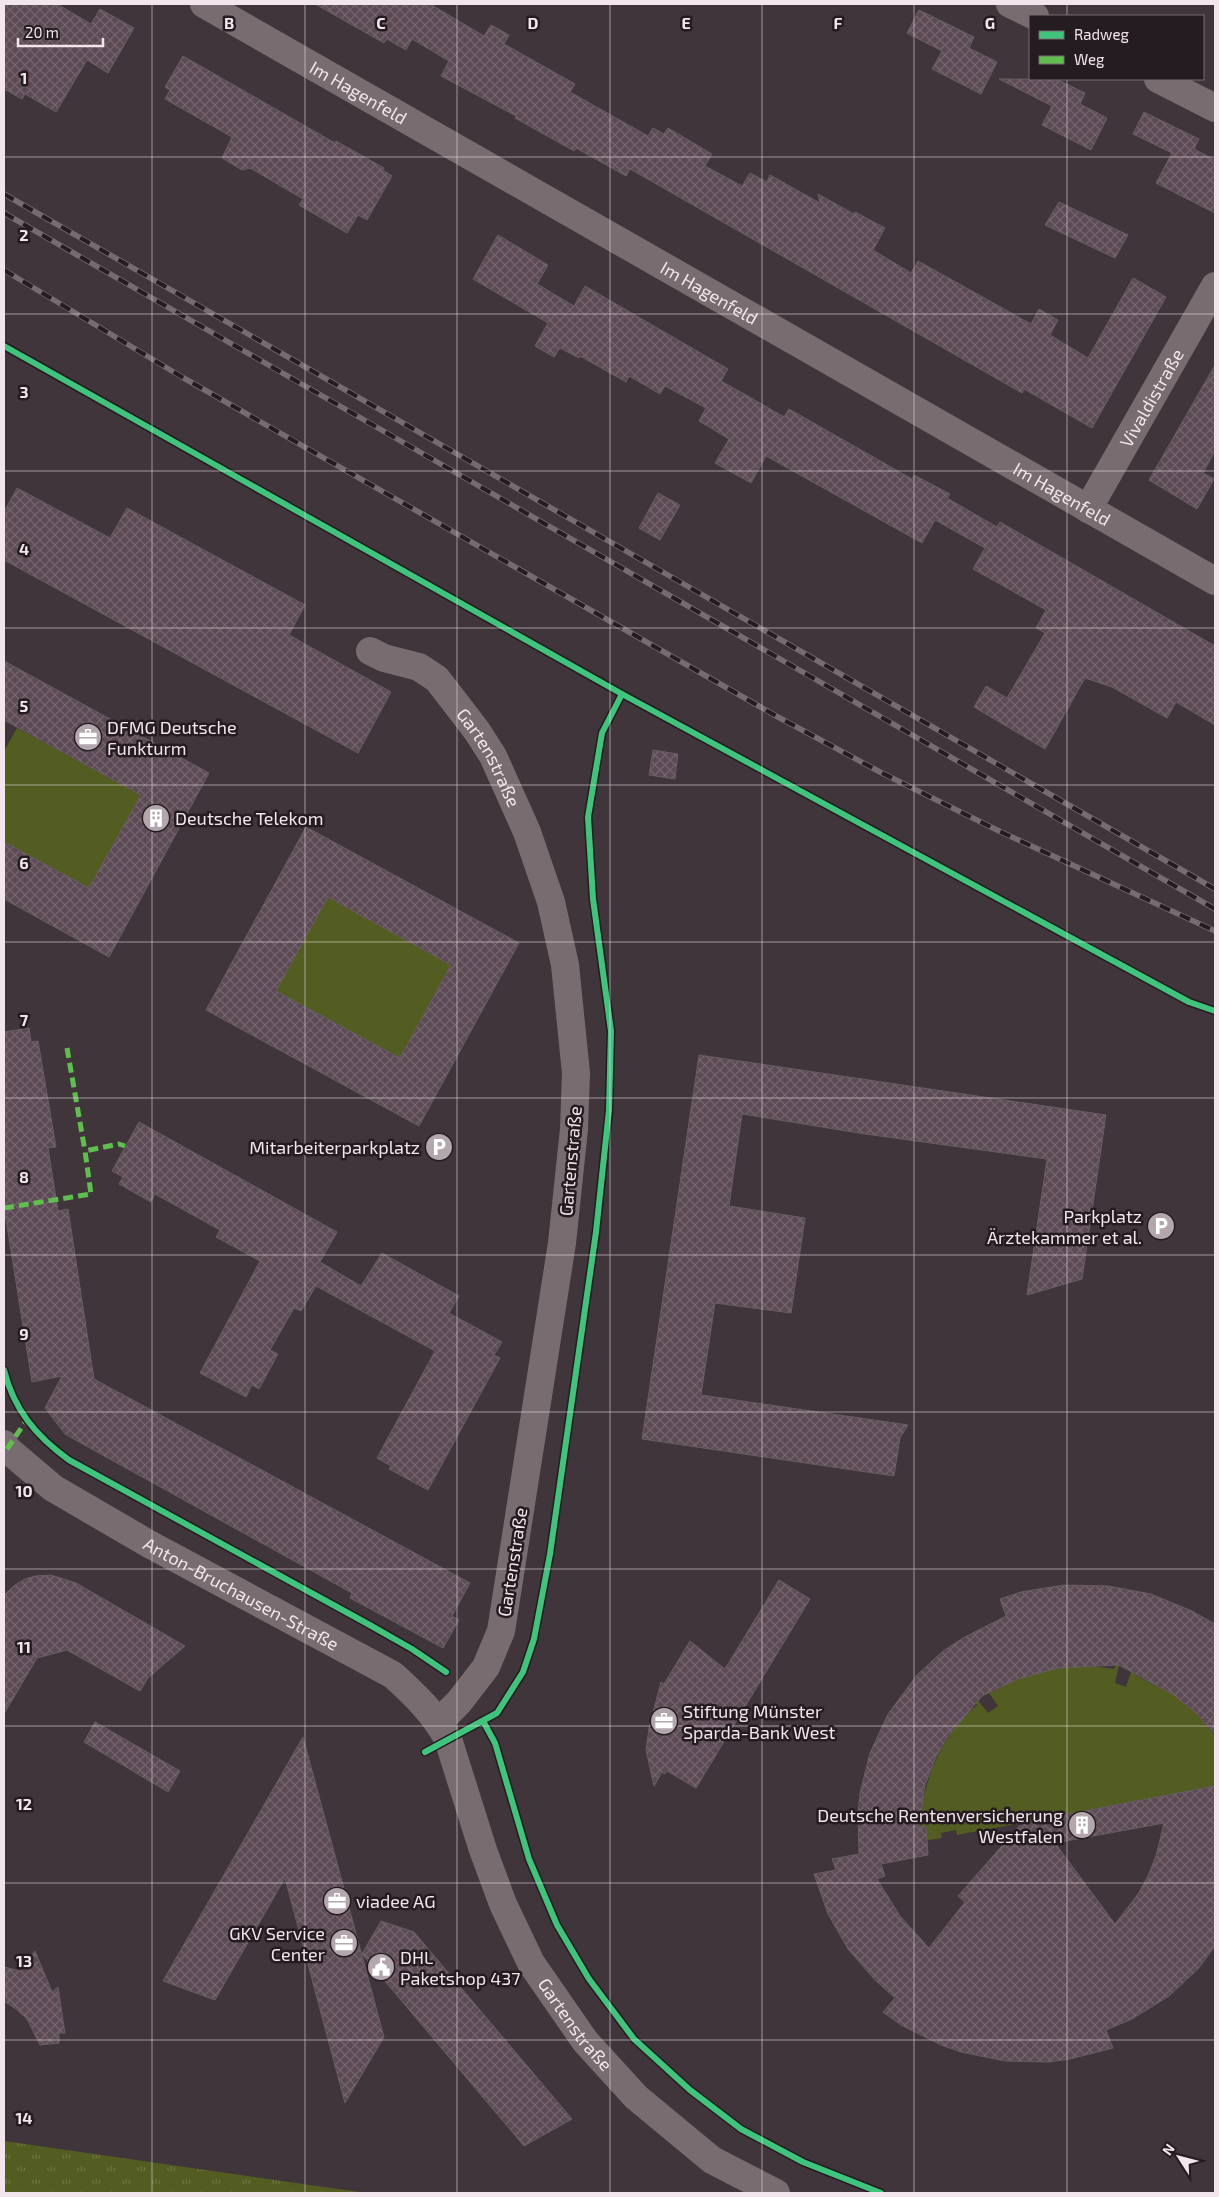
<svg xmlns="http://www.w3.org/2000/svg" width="1219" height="2197" font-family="'Exo 2',sans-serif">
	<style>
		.park { fill: url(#park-tufts) }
		.garden { fill: #535d21 }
		.building { fill: url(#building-cross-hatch); stroke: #665e62; fill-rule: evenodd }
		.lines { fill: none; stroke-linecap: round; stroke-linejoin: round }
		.street { stroke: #786c71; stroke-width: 28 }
		.rail-casing { stroke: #756b70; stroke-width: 5.5 }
		.rail { stroke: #241c20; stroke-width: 4; stroke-dasharray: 11; stroke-linecap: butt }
		.quiet { stroke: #5fbe4e; stroke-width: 5; stroke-dasharray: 10 5; stroke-linecap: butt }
		.cycleway-casing { stroke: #241c20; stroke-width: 9 }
		.cycleway { stroke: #40c37c; stroke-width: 6 }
		.grid { fill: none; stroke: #f2e5eb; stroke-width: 1; stroke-opacity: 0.55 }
		.labels { text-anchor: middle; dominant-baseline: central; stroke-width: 5; stroke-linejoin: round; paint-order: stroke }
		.street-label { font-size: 18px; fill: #f2e5eb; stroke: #241c20 }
		.poi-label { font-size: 18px; fill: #f2e5eb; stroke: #241c20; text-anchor: start }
		.grid-label { font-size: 16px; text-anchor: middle; font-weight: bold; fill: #f2e5eb; stroke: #241c20; stroke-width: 5; stroke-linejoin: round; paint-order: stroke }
	</style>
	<defs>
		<pattern id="park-tufts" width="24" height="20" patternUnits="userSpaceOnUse" patternTransform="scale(1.25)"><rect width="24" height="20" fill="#535d21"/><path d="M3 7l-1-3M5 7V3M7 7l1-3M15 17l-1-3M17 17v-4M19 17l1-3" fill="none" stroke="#6c7441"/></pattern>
		<pattern id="building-cross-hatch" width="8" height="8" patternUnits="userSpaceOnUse" patternTransform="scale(1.25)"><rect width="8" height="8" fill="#5c4a54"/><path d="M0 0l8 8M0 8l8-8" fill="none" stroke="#74646d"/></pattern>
	</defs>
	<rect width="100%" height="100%" fill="#3f353a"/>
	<!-- park -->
	<path class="park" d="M 4,2141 L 366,2193 L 4,2193 Z"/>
	<!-- garden -->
	<path class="garden" d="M 17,728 L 141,795 L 89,888 L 4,842 L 4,751 Z
		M 328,897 L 451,965 L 400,1058 L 276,991 Z
		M 1116,1665 L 1119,1665 L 1115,1683 L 1126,1687 L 1132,1669 L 1135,1670 L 1135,1675 L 1172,1694 L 1194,1711 L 1213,1733 L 1215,1737 L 1215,1786 L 957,1835 L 956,1830 L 941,1833 L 942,1838 L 924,1841 L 925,1826 L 920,1827 C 923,1778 941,1737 977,1705 L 974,1701 L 977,1699 L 988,1713 L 998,1706 L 987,1690 L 991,1688 L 993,1692 C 1030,1670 1072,1662 1114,1669 Z"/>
	<!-- building -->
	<path class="building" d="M 4,4 L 57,4 L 91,24 L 100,9 L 134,28 L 108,73 L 87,60 L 56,112 L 25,94 L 22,99 L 4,89 Z
		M 315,4 L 430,4 L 484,36 L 491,25 L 509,35 L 504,44 L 575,84 L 570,92 L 648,136 L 653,128 L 664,134 L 668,128 L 712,154 L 705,166 L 742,186 L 750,173 L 767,182 L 770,175 L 820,203 L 818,194 L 854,214 L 855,212 L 885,228 L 873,250 L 911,273 L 918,261 L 1031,324 L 1039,309 L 1058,320 L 1050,335 L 1088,358 L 1133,278 L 1166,297 L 1092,428 L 1024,389 L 1022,393 L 630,169 L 626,176 L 576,148 L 574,151 L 515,118 L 516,116 L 441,76 L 449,61 L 412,39 L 406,50 L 387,39 L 384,43 Z
		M 919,10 L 974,37 L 969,48 L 997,62 L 981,94 L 932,69 L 942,51 L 907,33 Z
		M 183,56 L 335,143 L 336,141 L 384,168 L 383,170 L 392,176 L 367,220 L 358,215 L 347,233 L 299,205 L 303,199 L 250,168 L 242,170 L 222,158 L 232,137 L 165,99 L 170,90 L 165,87 Z
		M 999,79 L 1056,79 L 1085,93 L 1080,104 L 1107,118 L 1091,150 L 1042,125 L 1052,106 Z
		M 1144,112 L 1199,139 L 1194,149 L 1215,160 L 1215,213 L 1156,183 L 1172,153 L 1133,134 Z
		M 1059,202 L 1128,235 L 1115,258 L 1045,225 Z
		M 498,235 L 548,265 L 537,284 L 574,306 L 585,286 L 728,369 L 721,381 L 753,399 L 784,417 L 789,409 L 912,479 L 914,475 L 950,494 L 947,498 L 997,527 L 1000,522 L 1215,646 L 1215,725 L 1176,702 L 1167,718 L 1112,687 L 1085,678 L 1045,749 L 974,707 L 986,686 L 1007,698 L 1045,633 L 1036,628 L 1046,610 L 973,569 L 985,548 L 935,520 L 922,543 L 766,456 L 751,483 L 715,463 L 729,439 L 699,421 L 706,408 L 665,386 L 660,394 L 629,376 L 626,382 L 580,356 L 579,358 L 560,348 L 554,357 L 535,346 L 548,323 L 473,279 Z
		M 1215,365 L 1215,451 L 1203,473 L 1214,479 L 1197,509 L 1149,480 Z
		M 17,488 L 110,538 L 127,508 L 305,605 L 289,635 L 391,692 L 358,753 L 4,560 L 4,512 Z
		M 658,493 L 680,505 L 660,540 L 639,528 Z
		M 4,661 L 209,773 L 109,957 L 4,899 L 4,842 L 89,888 L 141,795 L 4,720 Z
		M 653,750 L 678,754 L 675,779 L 649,775 Z
		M 306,827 L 519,943 L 419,1126 L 206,1010 ZM 328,897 L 451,965 L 400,1058 L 276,991 Z
		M 29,1028 L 31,1042 L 38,1041 L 56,1147 L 48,1148 L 58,1211 L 68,1209 L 94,1379 L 470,1583 L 452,1616 L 459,1620 L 443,1648 L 350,1598 L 352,1593 L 79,1442 L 65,1434 L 45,1408 L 62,1376 L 32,1382 L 4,1207 L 4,1032 Z
		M 699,1055 L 1106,1115 L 1082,1279 L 1027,1295 L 1047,1159 L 865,1134 L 742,1114 L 729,1206 L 805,1218 L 791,1313 L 715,1303 L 701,1395 L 908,1425 L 900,1438 L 894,1476 L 642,1439 Z
		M 139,1122 L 337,1232 L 320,1262 L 361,1286 L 382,1253 L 459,1296 L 449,1313 L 502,1342 L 494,1355 L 500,1358 L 428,1490 L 389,1469 L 391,1466 L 377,1458 L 435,1351 L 316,1286 L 301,1311 L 294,1308 L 270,1350 L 278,1354 L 259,1389 L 252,1385 L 246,1397 L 200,1373 L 260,1261 L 216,1237 L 220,1230 L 155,1194 L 151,1202 L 119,1184 L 123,1177 L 112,1171 Z
		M 51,1575 L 76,1583 L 185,1646 L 148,1678 L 140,1691 L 67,1650 L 37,1658 L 4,1714 L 4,1595 L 15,1585 L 25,1579 L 35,1576 Z
		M 779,1580 L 810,1599 L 696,1788 L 667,1771 L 665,1774 L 662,1772 L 654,1786 L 646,1750 L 649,1728 L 661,1682 L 664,1684 L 690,1641 L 725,1669 Z
		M 1064,1585 L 1108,1586 L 1151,1594 L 1192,1611 L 1215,1624 L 1215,1734 L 1194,1711 L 1172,1694 L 1119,1665 L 1058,1668 L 1018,1679 L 982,1696 L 947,1738 L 936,1757 L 925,1785 L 919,1827 L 926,1826 L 928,1855 L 881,1864 L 885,1876 L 877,1879 L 900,1916 L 929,1948 L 965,1902 L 958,1896 L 1022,1823 L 1215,1786 L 1215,1946 L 1198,1969 L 1169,1996 L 1132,2019 L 1106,2030 L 1113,2048 L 1070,2059 L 1049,2062 L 1005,2061 L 961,2052 L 941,2045 L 901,2025 L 883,2012 L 895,1998 L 875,1980 L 848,1949 L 828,1914 L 814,1874 L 836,1870 L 832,1859 L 859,1854 L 858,1813 L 860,1793 L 870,1753 L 888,1714 L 917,1675 L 943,1651 L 963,1638 L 1006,1616 L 1000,1599 L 1021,1592 ZM 1164,1823 L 1156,1856 L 1147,1878 L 1138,1894 L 1115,1924 L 1055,1843 Z
		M 95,1722 L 180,1771 L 168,1792 L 84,1742 Z
		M 303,1737 L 384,2037 L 345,2103 L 285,1878 L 215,2000 L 163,1981 Z
		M 381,1921 L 414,1932 L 572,2119 L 524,2146 L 362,1954 Z
		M 35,1951 L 52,1992 L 58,1987 L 65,2033 L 59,2033 L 59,2043 L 40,2045 L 27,2019 L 16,2009 L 4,2001 L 4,1967 L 20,1971 Z"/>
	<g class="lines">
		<!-- street -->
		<g class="street">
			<path id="s1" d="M 204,4 L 1215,581"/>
			<path d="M 1010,4 L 1035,16"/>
			<path d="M 1158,79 L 1215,108"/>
			<path id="s2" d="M 1088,509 L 1215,286"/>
			<path id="s3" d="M 370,651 L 384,658 L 419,667 L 437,679 L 477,731 L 493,756 L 527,832 L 551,902 L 565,965 L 576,1073 L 574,1129 L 562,1243 L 501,1631 L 486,1667 L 459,1702 L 439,1722"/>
			<path id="s4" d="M 4,1444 L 7,1449 L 53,1488 L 149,1544 L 393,1675 C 415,1695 434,1713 448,1739 L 483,1850 L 503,1904 L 531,1963 L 585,2041 L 636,2097 L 712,2160 L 776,2193"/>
		</g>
		<!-- rail casing -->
		<g class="rail-casing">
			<path id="rail" d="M 4,194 L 1215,889
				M 4,213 L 1215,909
				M 4,270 L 182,377 L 778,717 L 880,772 L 999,831 L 1215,931"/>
		</g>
		<!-- rail -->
		<use href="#rail" class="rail"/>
		<!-- quiet -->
		<path class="quiet" d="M 67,1048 L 85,1151
			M 4,1208 L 91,1194 L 85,1151 L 119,1144 L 125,1146
			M 7,1449 L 26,1421"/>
		<!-- cycleway casing -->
		<g class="cycleway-casing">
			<path id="cycleway" d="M 4,346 L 622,694 L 1189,1002 L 1215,1011
				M 4,1370 C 14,1410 36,1436 69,1460 L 368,1624 L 412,1649 L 446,1672
				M 483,1721 L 495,1743 L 529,1859 L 557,1925 L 589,1979 L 634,2039 L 690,2090 L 741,2129 L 803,2162 L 881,2193
				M 425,1752 L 497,1713 L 523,1672 L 534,1639 L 550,1554 L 596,1232 L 609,1110 L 611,1031 L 593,899 L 588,817 L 602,733 L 622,694"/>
		</g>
		<!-- cycleway -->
		<use href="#cycleway" class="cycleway"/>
	</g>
	<!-- grid -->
	<path class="grid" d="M 152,4 L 152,2193M 305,4 L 305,2193M 457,4 L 457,2193M 610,4 L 610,2193M 762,4 L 762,2193M 914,4 L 914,2193M 1067,4 L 1067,16M 1067,79 L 1067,2193M 4,157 L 1215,157M 4,314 L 1215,314M 4,471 L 1215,471M 4,628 L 1215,628M 4,785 L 1215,785M 4,942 L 1215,942M 4,1098 L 1215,1098M 4,1255 L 1215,1255M 4,1412 L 1215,1412M 4,1569 L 1215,1569M 4,1726 L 1215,1726M 4,1883 L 1215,1883M 4,2040 L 1215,2040"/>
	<!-- icons -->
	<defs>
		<g id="office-disc" transform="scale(1.4375)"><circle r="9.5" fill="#b3a7ad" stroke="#241c20"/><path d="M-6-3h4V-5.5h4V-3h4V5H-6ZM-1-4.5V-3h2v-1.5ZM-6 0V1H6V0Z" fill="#fff"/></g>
		<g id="building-disc" transform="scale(1.4375)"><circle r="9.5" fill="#b3a7ad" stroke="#241c20"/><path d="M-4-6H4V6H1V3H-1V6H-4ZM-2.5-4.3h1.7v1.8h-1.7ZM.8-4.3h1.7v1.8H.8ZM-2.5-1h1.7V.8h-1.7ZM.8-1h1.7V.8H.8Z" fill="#fff"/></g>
		<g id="parking-disc" transform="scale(1.4375)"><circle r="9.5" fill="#b3a7ad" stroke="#241c20"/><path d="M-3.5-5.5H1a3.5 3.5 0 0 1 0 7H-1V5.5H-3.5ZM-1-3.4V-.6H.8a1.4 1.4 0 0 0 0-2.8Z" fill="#fff"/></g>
		<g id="civic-disc" transform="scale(1.4375)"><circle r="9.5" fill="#b3a7ad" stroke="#241c20"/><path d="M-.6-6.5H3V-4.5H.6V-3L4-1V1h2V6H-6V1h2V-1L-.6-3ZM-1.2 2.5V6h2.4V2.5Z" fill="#fff"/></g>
	</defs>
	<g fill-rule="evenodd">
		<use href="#office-disc" x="88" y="737"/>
		<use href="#building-disc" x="156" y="818"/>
		<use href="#parking-disc" x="439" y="1147"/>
		<use href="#parking-disc" x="1161" y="1226"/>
		<use href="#office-disc" x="664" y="1721"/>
		<use href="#building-disc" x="1082" y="1825"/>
		<use href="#office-disc" x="337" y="1901"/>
		<use href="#office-disc" x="344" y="1943"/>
		<use href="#civic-disc" x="381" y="1967"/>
	</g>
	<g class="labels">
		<!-- street labels -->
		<g class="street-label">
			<text stroke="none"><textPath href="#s1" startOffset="178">Im Hagenfeld</textPath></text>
			<text stroke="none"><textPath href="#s1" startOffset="582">Im Hagenfeld</textPath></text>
			<text stroke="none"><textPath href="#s2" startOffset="128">Vivaldistraße</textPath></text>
			<text stroke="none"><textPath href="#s1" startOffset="988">Im Hagenfeld</textPath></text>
			<text stroke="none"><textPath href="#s3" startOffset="168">Gartenstraße</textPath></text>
			<text transform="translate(570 1161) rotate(-85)">Gartenstraße</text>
			<text transform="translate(512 1562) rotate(-81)">Gartenstraße</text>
			<text stroke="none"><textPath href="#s4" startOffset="282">Anton-Bruchausen-Straße</textPath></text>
			<text stroke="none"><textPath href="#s4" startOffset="854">Gartenstraße</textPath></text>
		</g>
		<!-- poi labels -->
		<g class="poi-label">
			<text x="107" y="727">DFMG Deutsche<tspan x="107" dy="21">Funkturm</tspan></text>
			<text x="175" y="818">Deutsche Telekom</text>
			<text x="420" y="1147" text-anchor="end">Mitarbeiterparkplatz</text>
			<text x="1142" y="1216" text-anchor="end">Parkplatz<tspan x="1142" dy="21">Ärztekammer et al.</tspan></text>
			<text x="683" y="1711">Stiftung Münster<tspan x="683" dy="21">Sparda-Bank West</tspan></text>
			<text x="1063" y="1815" text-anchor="end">Deutsche Rentenversicherung<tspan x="1063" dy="21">Westfalen</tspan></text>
			<text x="356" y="1901">viadee AG</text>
			<text x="325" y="1933" text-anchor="end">GKV Service<tspan x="325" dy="21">Center</tspan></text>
			<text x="400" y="1957">DHL<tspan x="400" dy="21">Paketshop 437</tspan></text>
		</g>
	</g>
	<g class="grid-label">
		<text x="229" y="29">B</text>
		<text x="381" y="29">C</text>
		<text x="533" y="29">D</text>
		<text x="686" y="29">E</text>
		<text x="838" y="29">F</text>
		<text x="990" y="29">G</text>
		<text x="24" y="84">1</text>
		<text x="24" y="241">2</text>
		<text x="24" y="398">3</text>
		<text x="24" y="555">4</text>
		<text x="24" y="712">5</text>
		<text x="24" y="869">6</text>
		<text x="24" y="1026">7</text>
		<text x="24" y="1183">8</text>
		<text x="24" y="1340">9</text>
		<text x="24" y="1497">10</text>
		<text x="24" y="1653">11</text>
		<text x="24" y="1810">12</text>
		<text x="24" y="1967">13</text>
		<text x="24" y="2124">14</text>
	</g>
	<!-- border -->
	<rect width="1219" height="2197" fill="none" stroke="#f2e5eb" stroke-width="10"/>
	<!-- legend -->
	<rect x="1029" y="15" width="175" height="65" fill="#241c20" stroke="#766c71"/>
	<rect x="1039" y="31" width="25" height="8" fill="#40c37c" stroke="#766c71"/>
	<text x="1074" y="40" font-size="15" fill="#f2e5eb">Radweg</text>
	<rect x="1039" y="56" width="25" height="8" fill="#5fbe4e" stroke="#766c71"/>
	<text x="1074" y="65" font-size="15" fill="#f2e5eb">Weg</text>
	<!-- north arrow -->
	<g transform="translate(1179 2157) rotate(306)" stroke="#241c20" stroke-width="4" paint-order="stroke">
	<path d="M0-4L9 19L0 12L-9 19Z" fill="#f2e5eb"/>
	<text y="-8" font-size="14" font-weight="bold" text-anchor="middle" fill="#f2e5eb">N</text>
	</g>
	<!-- scale -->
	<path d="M18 38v8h85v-8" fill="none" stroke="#f2e5eb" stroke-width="2.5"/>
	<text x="25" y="38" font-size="15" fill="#f2e5eb" stroke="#241c20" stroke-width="4" paint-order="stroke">20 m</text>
</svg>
